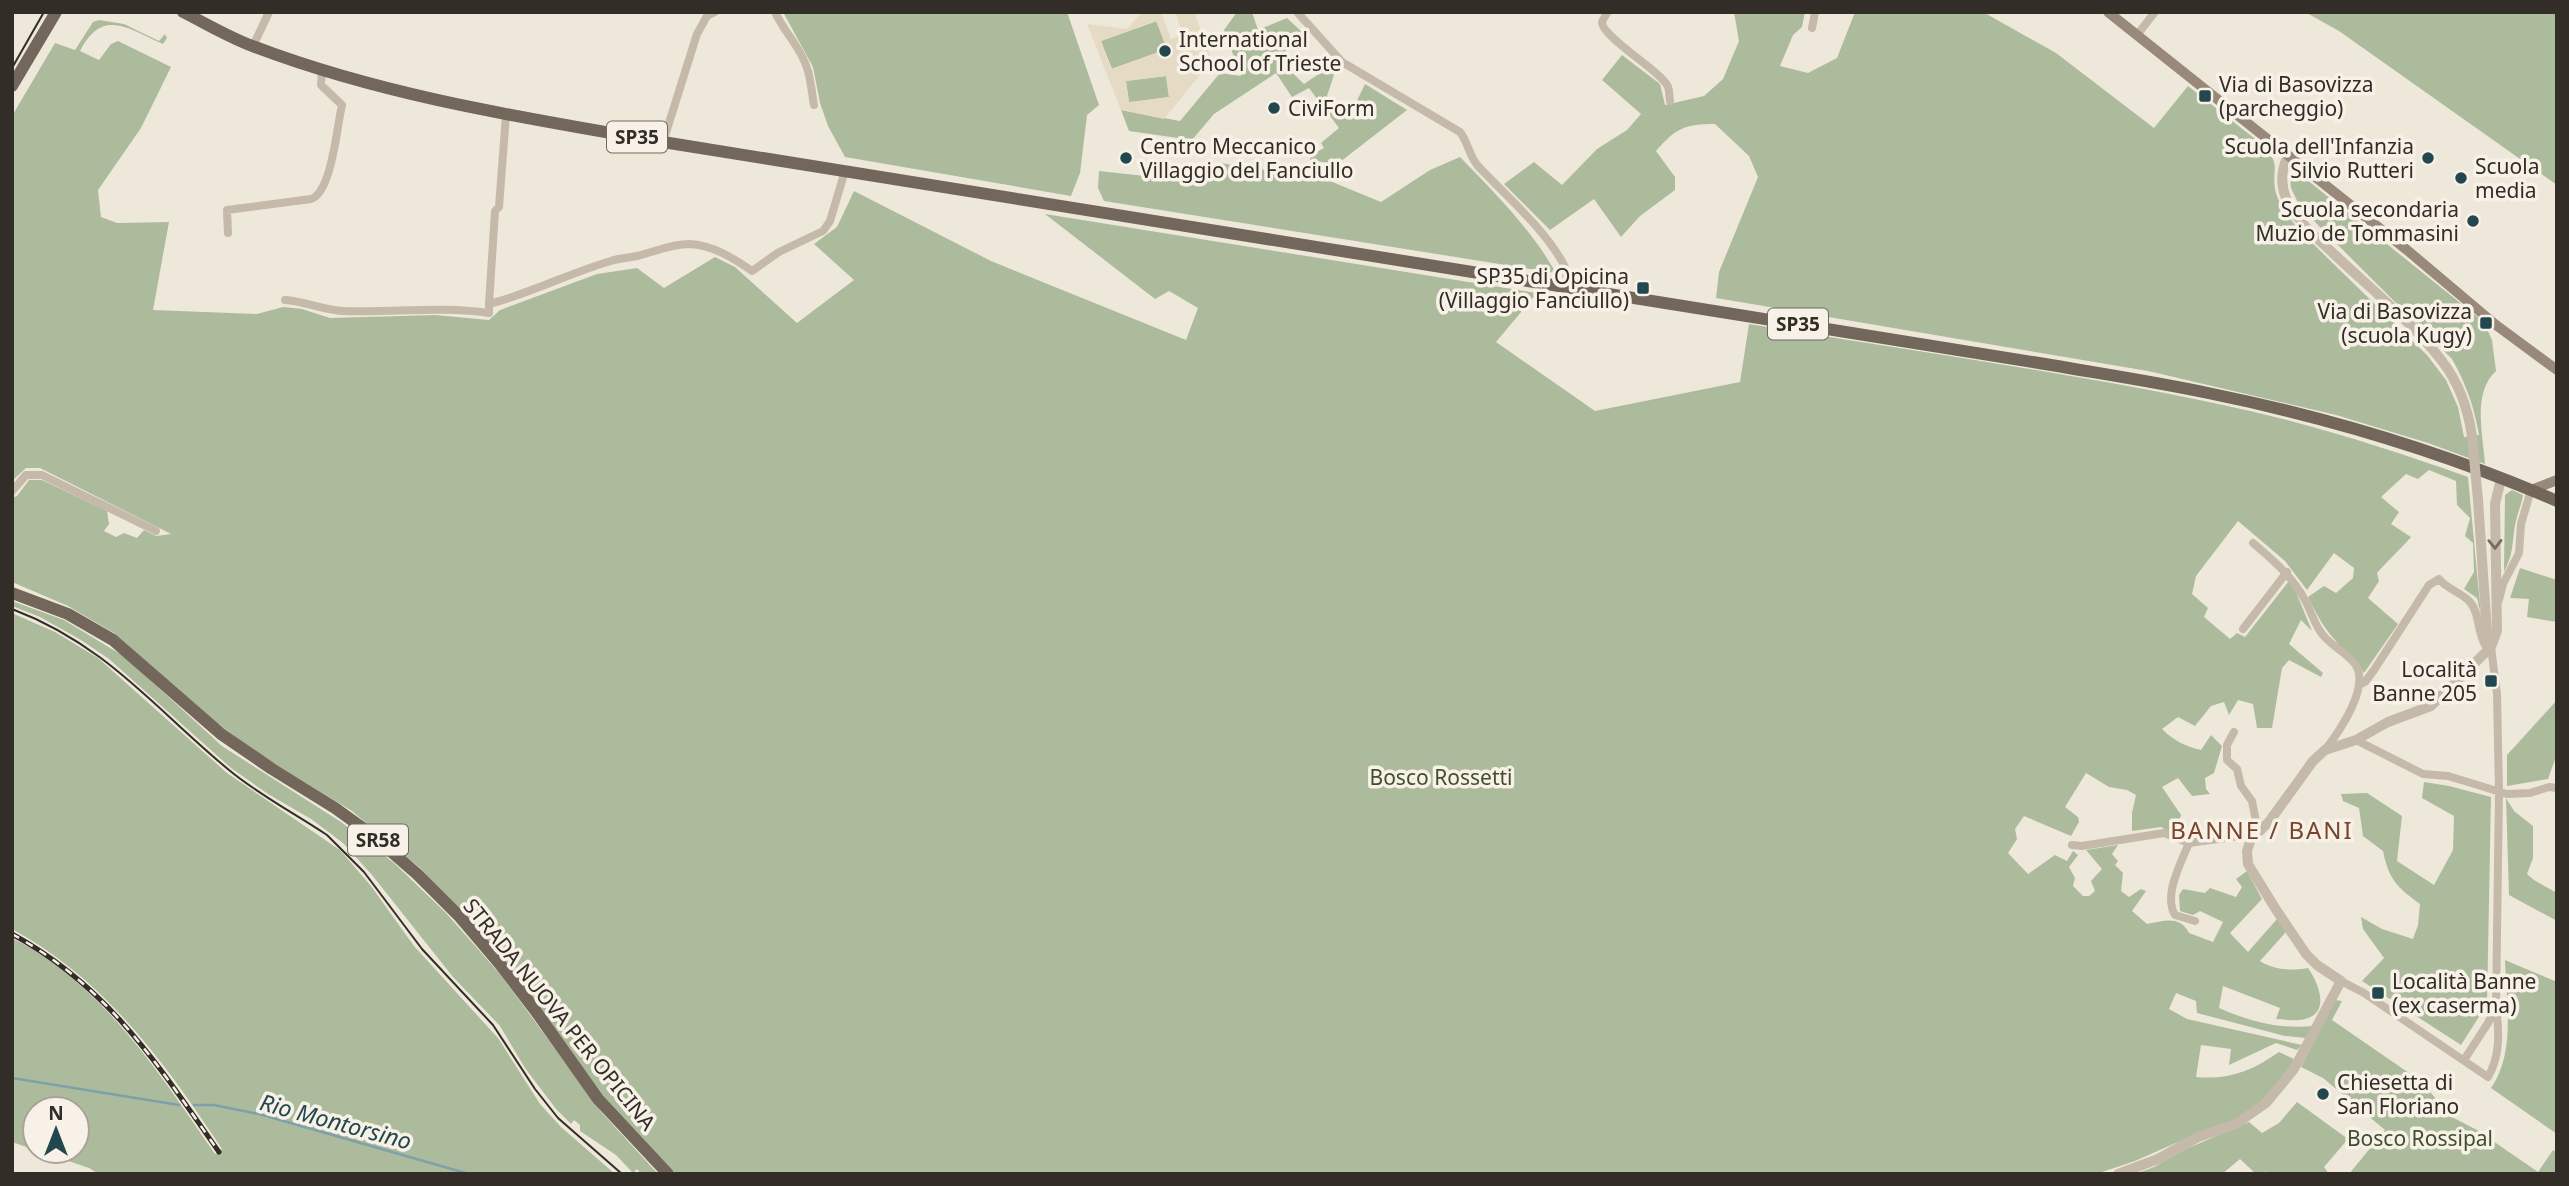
<svg xmlns="http://www.w3.org/2000/svg" width="2569" height="1186" font-family="'Noto Sans',sans-serif">
	<style>
		.green { fill: #adbb9d }
		.plaza { fill: #e5dac4; fill-rule: evenodd }
		.lines { fill: none; stroke-linecap: round; stroke-linejoin: round }
		.stream { stroke: #7ea1a8; stroke-width: 2.5 }
		.minor { stroke: #c5b9a9; stroke-width: 8 }
		.tertiary { stroke: #c5b9a9; stroke-width: 10 }
		.secondary { stroke: #98897a; stroke-width: 10 }
		.primary { stroke: #73665a; stroke-width: 12 }
		.tram { stroke: #332d28; stroke-width: 2 }
		.rail-casing { stroke: #332d28; stroke-width: 5 }
		.rail { stroke: #f7f1e7; stroke-width: 2.5; stroke-dasharray: 8; stroke-linecap: butt }
		.tertiary-bridge { stroke: #c5b9a9; stroke-width: 10 }
		.oneway { stroke: #756c62 }
		.poi-dot { fill: #22474f; stroke: #f7f1e7; stroke-width: 2.5 }
		.labels { text-anchor: middle; dominant-baseline: central; stroke-width: 7; stroke-linejoin: round; paint-order: stroke }
		.shield { fill: #f7f1e7; stroke: #6e6861; stroke-width: 2 }
		.shield-label { font-size: 19px; font-weight: bold; fill: #332d28 }
		.poi-label { font-size: 21px; fill: #332d28; stroke: #f7f1e7; text-anchor: start }
		.park-label { font-size: 21px; fill: #3f4e2e; stroke: #f7f1e7 }
		.street-label { font-size: 21px; fill: #332d28; stroke: #f7f1e7 }
		.water-label { font-size: 23px; font-style: italic; fill: #22474f; stroke: #f7f1e7 }
		.quarter-label { font-size: 24px; letter-spacing: 2px; fill: #78462a; stroke: #f7f1e7 }
	</style>
	<rect width="100%" height="100%" fill="#eee8db"/>
	<!-- green -->
	<path class="green" d="M 783,12 L 1067,12 L 1099,105 L 1087,115 L 1080,173 L 1071,196 L 845,157 L 828,126 L 820,103 L 813,67 Z
		M 1237,12 L 1252,12 L 1258,30 L 1287,18 L 1303,33 L 1278,59 L 1304,84 L 1326,69 L 1334,75 L 1327,96 L 1352,111 L 1365,84 L 1407,110 L 1340,162 L 1334,164 L 1310,160 L 1311,155 L 1324,148 L 1321,143 L 1339,128 L 1309,88 L 1292,97 L 1276,73 L 1214,114 L 1192,140 L 1129,131 L 1121,110 L 1180,121 L 1220,73 L 1241,76 L 1224,30 Z
		M 1734,12 L 1805,12 L 1802,27 L 1793,35 L 1780,66 L 1808,73 L 1837,58 L 1855,12 L 1983,12 L 2056,53 L 2154,128 L 2188,86 L 2264,146 C 2281,166 2272,167 2275,189 C 2278,205 2292,221 2302,233 L 2427,355 L 2446,380 L 2458,407 L 2464,437 L 2479,435 C 2474,406 2466,384 2452,359 L 2300,207 L 2291,188 L 2290,173 L 2296,171 L 2484,322 L 2492,340 L 2496,371 C 2472,393 2483,434 2485,464 L 2428,443 L 2336,415 L 2148,371 L 1716,298 L 1719,272 L 1758,177 L 1749,156 L 1715,124 C 1685,124 1676,128 1656,151 L 1675,177 L 1675,190 L 1640,216 L 1621,237 L 1594,199 L 1550,230 L 1504,184 L 1534,162 L 1562,185 L 1597,149 L 1627,130 L 1641,114 L 1602,80 L 1622,55 L 1660,84 L 1665,105 L 1704,96 L 1723,79 L 1739,41 Z
		M 2305,12 L 2557,12 L 2557,185 L 2339,31 Z
		M 99,20 L 124,24 L 159,41 L 165,34 L 167,38 L 163,44 C 128,29 103,7 80,51 L 99,60 L 111,44 L 118,41 L 171,67 L 141,128 L 98,190 L 101,217 L 117,223 L 169,222 L 153,310 L 257,314 L 283,307 L 302,309 L 330,318 L 435,315 L 489,320 L 500,310 L 597,274 L 637,268 L 664,288 L 715,257 L 735,267 L 797,323 L 854,280 L 814,244 L 837,227 L 854,191 L 991,261 L 1186,340 L 1198,308 L 1169,291 L 1155,299 L 1045,214 L 1537,293 L 1496,342 L 1595,411 L 1740,382 L 1749,324 C 1916,352 2085,374 2250,411 C 2324,428 2397,452 2468,477 L 2481,615 L 2477,598 L 2464,589 L 2474,572 L 2473,543 L 2465,536 L 2470,518 L 2457,505 L 2456,481 L 2429,470 L 2418,479 L 2406,474 L 2381,497 L 2399,512 L 2391,524 L 2411,537 C 2400,550 2388,560 2377,573 L 2379,581 L 2368,598 L 2398,624 L 2364,673 C 2354,656 2346,654 2335,640 C 2323,627 2316,613 2308,597 L 2324,586 L 2336,593 L 2353,578 L 2354,568 L 2334,553 L 2307,590 L 2285,561 L 2238,521 L 2196,576 L 2192,594 L 2208,608 L 2204,617 L 2230,639 L 2237,633 L 2245,637 L 2289,581 L 2296,592 L 2312,631 L 2301,620 L 2289,644 L 2323,673 L 2321,677 L 2289,660 L 2282,668 L 2272,728 L 2257,728 L 2253,704 L 2238,700 L 2229,715 L 2224,702 L 2211,706 L 2195,726 L 2178,717 L 2162,729 C 2174,741 2185,746 2201,750 L 2211,735 L 2222,746 L 2214,773 L 2205,778 L 2206,789 L 2210,794 L 2192,796 L 2178,778 L 2162,787 L 2181,815 L 2175,835 L 2161,827 L 2132,831 L 2132,813 L 2136,795 L 2127,790 L 2109,787 L 2086,773 L 2065,807 L 2078,817 L 2079,822 L 2071,836 L 2024,816 L 2015,829 L 2017,839 L 2008,853 L 2028,874 L 2055,855 L 2067,861 L 2073,851 L 2078,855 L 2069,867 L 2075,878 L 2073,886 L 2083,896 L 2089,896 L 2095,891 L 2091,881 L 2102,869 L 2086,850 L 2118,845 L 2112,854 L 2118,861 L 2115,865 L 2123,873 L 2121,891 L 2129,897 L 2141,889 L 2146,891 L 2132,911 L 2147,924 C 2164,921 2180,915 2189,933 L 2213,942 L 2223,922 L 2200,911 L 2193,915 L 2180,911 L 2179,895 L 2183,889 L 2205,893 L 2210,888 L 2236,897 L 2242,887 L 2236,879 L 2247,871 L 2262,899 L 2230,933 L 2248,952 L 2277,919 L 2286,932 L 2260,961 C 2274,970 2292,971 2308,968 C 2320,985 2332,1017 2299,1020 C 2292,1021 2284,1019 2276,1019 L 2280,1008 L 2223,986 L 2219,1008 C 2251,1022 2279,1029 2313,1026 L 2306,1038 L 2285,1036 L 2197,1013 L 2196,1001 L 2176,993 L 2169,1009 L 2187,1019 L 2302,1045 L 2297,1050 L 2276,1043 L 2229,1065 L 2231,1049 L 2201,1045 L 2196,1077 C 2229,1080 2252,1071 2279,1052 L 2296,1060 L 2265,1099 L 2240,1119 L 2194,1135 L 2135,1161 L 2096,1174 L 676,1174 L 632,1130 L 597,1089 L 548,1018 L 497,951 L 420,868 L 352,811 L 260,755 L 209,717 L 114,633 L 68,606 L 12,582 L 12,498 L 17,496 L 29,480 L 42,480 L 107,511 L 109,524 L 104,531 L 116,537 L 124,533 L 137,538 L 144,530 L 156,536 L 171,534 L 40,468 L 26,468 L 12,481 L 12,116 L 55,43 L 75,50 L 93,22 Z
		M 1157,21 L 1167,49 L 1112,69 L 1101,41 Z
		M 1166,76 L 1169,97 L 1129,103 L 1126,81 Z
		M 1460,157 C 1495,193 1531,229 1556,273 L 1104,201 L 1098,188 L 1099,171 L 1201,182 L 1220,163 L 1325,179 L 1381,202 L 1430,170 Z
		M 2512,490 L 2523,495 C 2522,503 2519,509 2517,517 C 2511,538 2516,549 2504,572 L 2505,495 Z
		M 2520,568 L 2557,580 L 2557,622 L 2527,617 L 2529,599 L 2510,598 Z
		M 12,601 L 64,620 L 125,657 L 222,746 L 341,822 L 394,863 L 446,913 L 500,974 L 603,1114 L 658,1174 L 641,1174 L 637,1169 L 633,1173 L 616,1155 L 580,1131 L 580,1125 L 574,1120 L 571,1124 L 556,1109 L 525,1068 L 500,1026 L 453,977 L 372,875 L 343,843 L 311,819 L 268,794 L 231,768 L 109,659 L 81,640 L 40,617 L 12,606 Z
		M 12,613 L 55,632 L 98,658 L 227,773 L 340,850 L 371,886 L 414,946 L 498,1038 L 540,1104 L 561,1127 L 615,1174 L 99,1174 L 89,1168 L 39,1151 L 77,1151 L 77,1109 L 35,1109 L 35,1150 L 12,1142 L 12,938 C 103,984 159,1073 215,1154 L 222,1149 C 165,1063 106,980 12,929 Z
		M 2557,700 L 2557,754 L 2548,779 L 2507,786 L 2507,755 Z
		M 2424,782 L 2449,786 L 2491,797 L 2487,1004 L 2461,1045 L 2362,981 L 2384,958 L 2363,929 L 2361,917 L 2382,929 L 2413,939 L 2418,925 L 2420,904 C 2397,887 2389,880 2383,851 L 2363,836 L 2359,808 L 2343,801 L 2341,794 L 2367,793 L 2402,816 L 2397,861 L 2434,885 L 2453,850 L 2454,816 L 2422,798 Z
		M 2506,798 L 2514,811 L 2533,826 L 2533,858 L 2527,874 L 2534,880 L 2557,893 L 2557,921 L 2509,895 Z
		M 2505,960 L 2557,982 L 2557,1134 L 2491,1088 C 2516,1052 2506,1002 2505,960 Z
		M 2335,1000 L 2342,1001 L 2332,1020 L 2422,1082 L 2450,1116 L 2477,1130 L 2538,1172 L 2553,1150 L 2557,1153 L 2557,1174 L 2349,1174 L 2385,1130 L 2323,1078 L 2301,1067 Z
		M 2297,1102 L 2348,1139 L 2324,1167 L 2329,1174 L 2269,1174 L 2266,1171 L 2264,1174 L 2256,1174 L 2240,1159 L 2222,1174 L 2135,1174 L 2154,1167 L 2186,1149 L 2249,1122 L 2262,1133 L 2279,1123 Z"/>
	<!-- plaza -->
	<path class="plaza" d="M 1142,12 L 1168,12 L 1162,15 L 1171,39 L 1183,34 L 1175,12 L 1194,12 L 1212,60 L 1164,119 L 1121,110 L 1087,24 L 1127,29 ZM 1156,21 L 1167,49 L 1111,69 L 1101,41 ZM 1166,76 L 1169,97 L 1129,102 L 1126,81 Z"/>
	<g class="lines">
		<!-- stream -->
		<path class="stream" d="M 12,1078 L 179,1105
			M 194,1105 L 214,1105 L 259,1114 L 469,1174"/>
		<!-- minor -->
		<path class="minor" d="M 775,12 C 784,32 802,49 808,71 C 811,82 812,94 814,105
			M 1297,12 L 1342,62 L 1460,132 C 1468,142 1469,156 1478,166 C 1505,195 1545,229 1564,265 C 1567,271 1567,279 1566,286
			M 1608,12 C 1607,13 1602,21 1602,22 C 1601,36 1659,70 1667,85 C 1670,89 1669,96 1670,101
			M 1812,28 L 1815,12
			M 2137,35 L 2155,12
			M 253,46 L 269,12
			M 663,142 L 697,34 L 707,16 L 715,12
			M 228,233 L 227,210 L 311,199 C 332,192 337,125 342,105 L 321,85 L 322,70
			M 285,300 C 305,301 322,310 343,311 C 392,313 440,306 489,313 L 489,304 C 532,293 569,273 611,261 C 619,258 628,258 637,256 C 654,252 671,244 689,244 C 713,245 733,258 752,271 L 779,252 L 823,231 L 830,221 L 845,171
			M 489,304 L 495,211 L 499,207 L 506,115
			M 12,491 L 26,475 L 42,475 L 156,531
			M 2253,543 C 2274,561 2293,577 2306,602 C 2311,612 2314,622 2320,631 C 2329,646 2345,650 2355,664 C 2371,686 2339,732 2325,750
			M 2499,600 L 2503,584 L 2519,553 L 2521,524 L 2531,490
			M 2243,629 L 2287,572
			M 2234,732 L 2227,745 L 2227,760 L 2237,769 L 2241,786 L 2252,801 L 2258,831
			M 2356,740 L 2423,774 L 2448,776 L 2507,794 L 2530,793 L 2549,787 L 2557,788
			M 2189,843 C 2181,863 2163,895 2175,915 L 2195,921
			M 2072,845 L 2082,846 L 2164,833 L 2189,843 L 2254,834
			M 2341,981 L 2364,993 L 2488,1077 C 2501,1055 2499,1030 2496,1006 L 2499,792 L 2497,694 L 2491,647 L 2485,645 C 2477,632 2480,613 2470,602 C 2462,593 2447,589 2439,579 L 2429,585 L 2374,670 L 2365,682 L 2359,685
			M 2464,1060 L 2488,1023 L 2495,1008"/>
		<!-- tertiary -->
		<path class="tertiary" d="M 2288,156 C 2281,170 2280,183 2286,198 C 2295,220 2317,238 2335,255 C 2371,289 2412,322 2442,361 C 2459,383 2468,409 2472,436
			M 2478,500 L 2487,632 L 2491,647
			M 2118,1174 L 2158,1159 L 2198,1137 L 2236,1124 L 2266,1103 L 2294,1069 L 2341,981 L 2317,965 L 2306,954 L 2275,908 L 2248,864 L 2247,851 L 2251,839 L 2269,822 L 2313,761 L 2325,750 L 2356,740 L 2388,722 L 2431,706 L 2491,647 L 2497,631 L 2495,504 L 2501,479"/>
		<!-- secondary -->
		<path class="secondary" d="M 2108,12 L 2407,250 L 2496,325 L 2557,370
			M 2531,490 L 2557,480"/>
		<!-- primary -->
		<path class="primary" d="M 183,12 C 207,24 230,38 255,47 C 387,97 525,118 663,142 L 2051,365 C 2103,374 2156,382 2208,393 C 2326,417 2446,453 2557,501
			M 12,86 L 56,12
			M 12,593 L 68,614 L 113,640 L 221,734 L 272,769 L 335,808 L 371,834 L 417,874 L 460,917 L 500,964 L 535,1010 L 598,1099 L 668,1174"/>
		<!-- tram -->
		<path class="tram" d="M 12,68 L 44,12
			M 12,609 C 107,645 154,708 229,770 C 259,795 294,813 327,835 L 364,872 L 422,949 L 493,1025 L 535,1089 L 558,1118 L 622,1174"/>
		<!-- rail casing -->
		<g class="rail-casing">
			<path id="rail" d="M 12,934 C 109,987 158,1065 219,1152"/>
		</g>
		<!-- rail -->
		<use href="#rail" class="rail"/>
		<!-- tertiary-bridge -->
		<path class="tertiary-bridge" d="M 2472,436 L 2478,500"/>
	</g>
	<!-- one-way arrows -->
	<defs><path id="oneway-chevron" d="M-2-3.5L2.5 0L-2 3.5" fill="none" stroke-width="1.6" stroke-linecap="round" stroke-linejoin="round" transform="scale(1.75)"/></defs>
	<use class="oneway" href="#oneway-chevron" transform="translate(2495 544) rotate(89)"/>
	<!-- markers -->
	<g class="poi-dot">
		<circle cx="1165" cy="51" r="7"/>
		<rect x="2198" y="89" width="14" height="14" rx="3.5"/>
		<circle cx="1274" cy="108" r="7"/>
		<circle cx="1126" cy="158" r="7"/>
		<circle cx="2428" cy="158" r="7"/>
		<circle cx="2461" cy="178" r="7"/>
		<circle cx="2473" cy="221" r="7"/>
		<rect x="1636" y="281" width="14" height="14" rx="3.5"/>
		<rect x="2479" y="316" width="14" height="14" rx="3.5"/>
		<rect x="2484" y="674" width="14" height="14" rx="3.5"/>
		<rect x="2371" y="986" width="14" height="14" rx="3.5"/>
		<circle cx="2323" cy="1094" r="7"/>
	</g>
	<g class="labels">
		<!-- shield labels -->
		<g class="shield">
			<rect x="607" y="121.5" width="60" height="31" rx="5"/>
			<rect x="1768" y="308.5" width="60" height="31" rx="5"/>
			<rect x="348" y="824.5" width="60" height="31" rx="5"/>
		</g>
		<g class="shield-label">
			<text x="637" y="137">SP35</text>
			<text x="1798" y="324">SP35</text>
			<text x="378" y="840">SR58</text>
		</g>
		<!-- poi labels -->
		<g class="poi-label">
			<text x="1179" y="39">International<tspan x="1179" dy="24">School of Trieste</tspan></text>
			<text x="2219" y="84">Via di Basovizza<tspan x="2219" dy="24">(parcheggio)</tspan></text>
			<text x="1288" y="108">CiviForm</text>
			<text x="1140" y="146">Centro Meccanico<tspan x="1140" dy="24">Villaggio del Fanciullo</tspan></text>
			<text x="2414" y="146" text-anchor="end">Scuola dell'Infanzia<tspan x="2414" dy="24">Silvio Rutteri</tspan></text>
			<text x="2475" y="166">Scuola<tspan x="2475" dy="24">media</tspan></text>
			<text x="2459" y="209" text-anchor="end">Scuola secondaria<tspan x="2459" dy="24">Muzio de Tommasini</tspan></text>
			<text x="1629" y="276" text-anchor="end">SP35 di Opicina<tspan x="1629" dy="24">(Villaggio Fanciullo)</tspan></text>
			<text x="2472" y="311" text-anchor="end">Via di Basovizza<tspan x="2472" dy="24">(scuola Kugy)</tspan></text>
			<text x="2477" y="669" text-anchor="end">Località<tspan x="2477" dy="24">Banne 205</tspan></text>
			<text x="2392" y="981">Località Banne<tspan x="2392" dy="24">(ex caserma)</tspan></text>
			<text x="2337" y="1082">Chiesetta di<tspan x="2337" dy="24">San Floriano</tspan></text>
		</g>
		<!-- park labels -->
		<g class="park-label">
			<text x="1441" y="777">Bosco Rossetti</text>
			<text x="2420" y="1138">Bosco Rossipal</text>
		</g>
		<!-- street labels -->
		<g class="street-label">
			<text transform="translate(560 1014) rotate(51)">STRADA NUOVA PER OPICINA</text>
		</g>
		<!-- water labels -->
		<g class="water-label">
			<text transform="translate(336 1121) rotate(15)">Rio Montorsino</text>
		</g>
		<!-- quarter labels -->
		<g class="quarter-label">
			<text x="2262" y="829">BANNE / BANI</text>
		</g>
	</g>
	<!-- border -->
	<rect width="2569" height="1186" fill="none" stroke="#332d28" stroke-width="28"/>
	<!-- north arrow -->
	<g transform="translate(56 1130)"><circle r="33" fill="#f7f1e7" stroke="#a9a39b" stroke-width="2"/>
	<path d="M0-5L12 26L0 18L-12 26Z" fill="#22474f"/>
	<text y="-10" font-size="19" font-weight="bold" text-anchor="middle" fill="#332d28">N</text>
	</g>
</svg>
